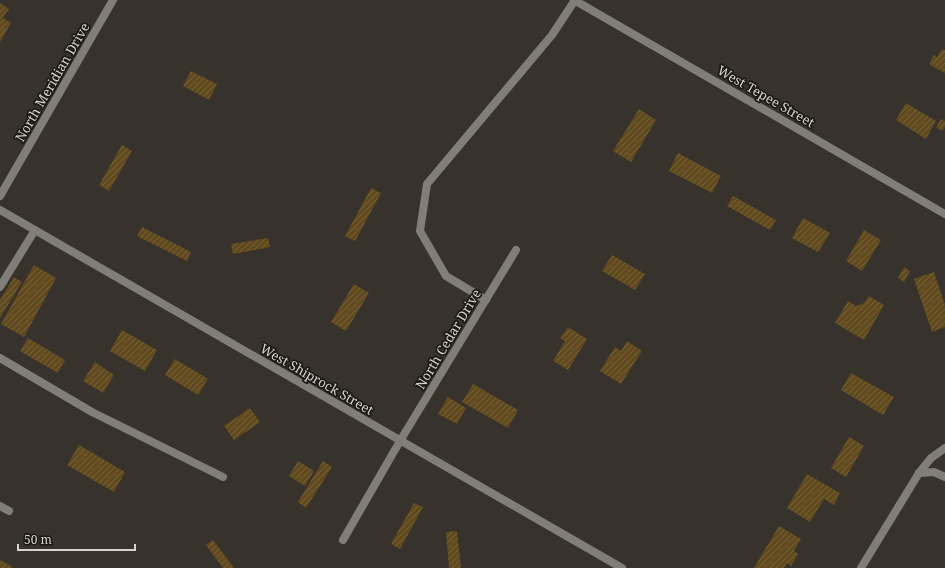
<svg xmlns="http://www.w3.org/2000/svg" width="945" height="568" font-family="'Noto Serif',serif">
	<style>
		.building { fill: url(#building-hatch) }
		.lines { fill: none; stroke-linecap: round; stroke-linejoin: round }
		.service { stroke: #817e7a; stroke-width: 8 }
		.minor { stroke: #817e7a; stroke-width: 8 }
		.tertiary { stroke: #817e7a; stroke-width: 8 }
		.labels { text-anchor: middle; dominant-baseline: central; stroke-width: 3.5; stroke-linejoin: round; paint-order: stroke }
		.street-label { font-size: 13px; fill: #d7d4cf; stroke: #1c1a17 }
	</style>
	<defs>
		<pattern id="building-hatch" width="6" height="6" patternUnits="userSpaceOnUse"><rect width="6" height="6" fill="#614a1e"/><path d="M-1 1l2-2M0 6l6-6M5 7l2-2" fill="none" stroke="#77633e"/></pattern>
	</defs>
	<rect width="100%" height="100%" fill="#37322b"/>
	<!-- building -->
	<path class="building" d="M 0,3 L 9,9 L 3,18 L 11,23 L 0,42 Z
		M 942,49 L 945,50 L 945,73 L 929,64 L 934,55 L 937,57 Z
		M 191,71 L 217,84 L 209,100 L 183,86 Z
		M 906,103 L 936,121 L 926,139 L 896,120 Z
		M 639,109 L 656,120 L 631,162 L 613,151 Z
		M 941,119 L 945,121 L 945,127 L 942,131 L 936,127 Z
		M 122,145 L 132,151 L 109,191 L 99,185 Z
		M 678,153 L 721,176 L 712,193 L 669,171 Z
		M 371,188 L 381,193 L 355,241 L 345,236 Z
		M 733,196 L 776,220 L 770,230 L 727,206 Z
		M 803,218 L 830,233 L 818,252 L 792,238 Z
		M 142,227 L 191,252 L 187,261 L 137,236 Z
		M 864,230 L 881,240 L 862,271 L 846,261 Z
		M 268,238 L 270,247 L 233,254 L 231,244 Z
		M 612,255 L 645,274 L 635,290 L 602,271 Z
		M 34,265 L 56,278 L 24,337 L 1,324 Z
		M 904,267 L 910,271 L 904,282 L 898,278 Z
		M 934,272 L 945,305 L 945,327 L 932,332 L 914,279 Z
		M 14,277 L 22,282 L 0,318 L 0,300 Z
		M 354,284 L 369,293 L 346,331 L 331,322 Z
		M 869,296 L 884,305 L 864,340 L 835,323 L 848,301 L 856,306 L 864,303 Z
		M 568,327 L 587,339 L 568,370 L 553,361 L 565,341 L 560,338 Z
		M 122,330 L 157,350 L 145,371 L 110,351 Z
		M 28,338 L 65,360 L 58,373 L 20,351 Z
		M 627,341 L 642,351 L 621,384 L 600,371 L 615,347 L 621,351 Z
		M 175,359 L 208,379 L 198,395 L 165,375 Z
		M 95,362 L 114,375 L 103,393 L 83,381 Z
		M 851,373 L 894,397 L 883,415 L 841,390 Z
		M 473,384 L 518,410 L 508,428 L 462,402 Z
		M 448,397 L 466,408 L 457,424 L 438,414 Z
		M 250,408 L 260,422 L 234,440 L 224,426 Z
		M 849,437 L 864,446 L 846,477 L 831,468 Z
		M 79,445 L 125,472 L 114,492 L 67,465 Z
		M 298,461 L 314,471 L 305,486 L 289,476 Z
		M 323,461 L 332,467 L 306,508 L 298,502 Z
		M 807,474 L 840,493 L 834,505 L 824,499 L 810,522 L 787,508 Z
		M 414,503 L 423,507 L 400,549 L 391,544 Z
		M 779,526 L 801,539 L 794,551 L 798,554 L 791,566 L 787,563 L 784,568 L 754,568 Z
		M 457,531 L 461,568 L 449,568 L 446,532 Z
		M 213,540 L 234,568 L 223,568 L 206,545 Z
		M 0,560 L 13,567 L 12,568 L 0,568 Z"/>
	<g class="lines">
		<!-- service -->
		<path class="service" d="M 0,287 L 35,230
			M 486,300 L 446,276 L 420,231 L 427,184 L 552,35 L 575,0
			M 0,358 L 92,412 L 223,477
			M 919,473 L 931,458 L 945,448
			M 919,473 L 934,472 L 945,477
			M 343,540 L 400,441"/>
		<!-- minor -->
		<path class="minor" d="M 574,0 L 945,214
			M 0,210 L 622,568
			M 400,441 L 516,250
			M 0,506 L 9,511
			M 861,568 L 919,473"/>
		<!-- tertiary -->
		<path class="tertiary" d="M 0,196 L 113,0"/>
	</g>
	<g class="labels">
		<!-- street labels -->
		<g class="street-label">
			<text transform="translate(52 82) rotate(-60)">North Meridian Drive</text>
			<text transform="translate(766 96) rotate(30)">West Tepee Street</text>
			<text transform="translate(448 339) rotate(-59)">North Cedar Drive</text>
			<text transform="translate(317 379) rotate(30)">West Shiprock Street</text>
		</g>
	</g>
	<!-- scale -->
	<path d="M18 544v6h117v-6" fill="none" stroke="#d7d4cf" stroke-width="2"/>
	<text x="24" y="544" font-size="12" fill="#d7d4cf" stroke="#1c1a17" stroke-width="3" paint-order="stroke">50 m</text>
</svg>
